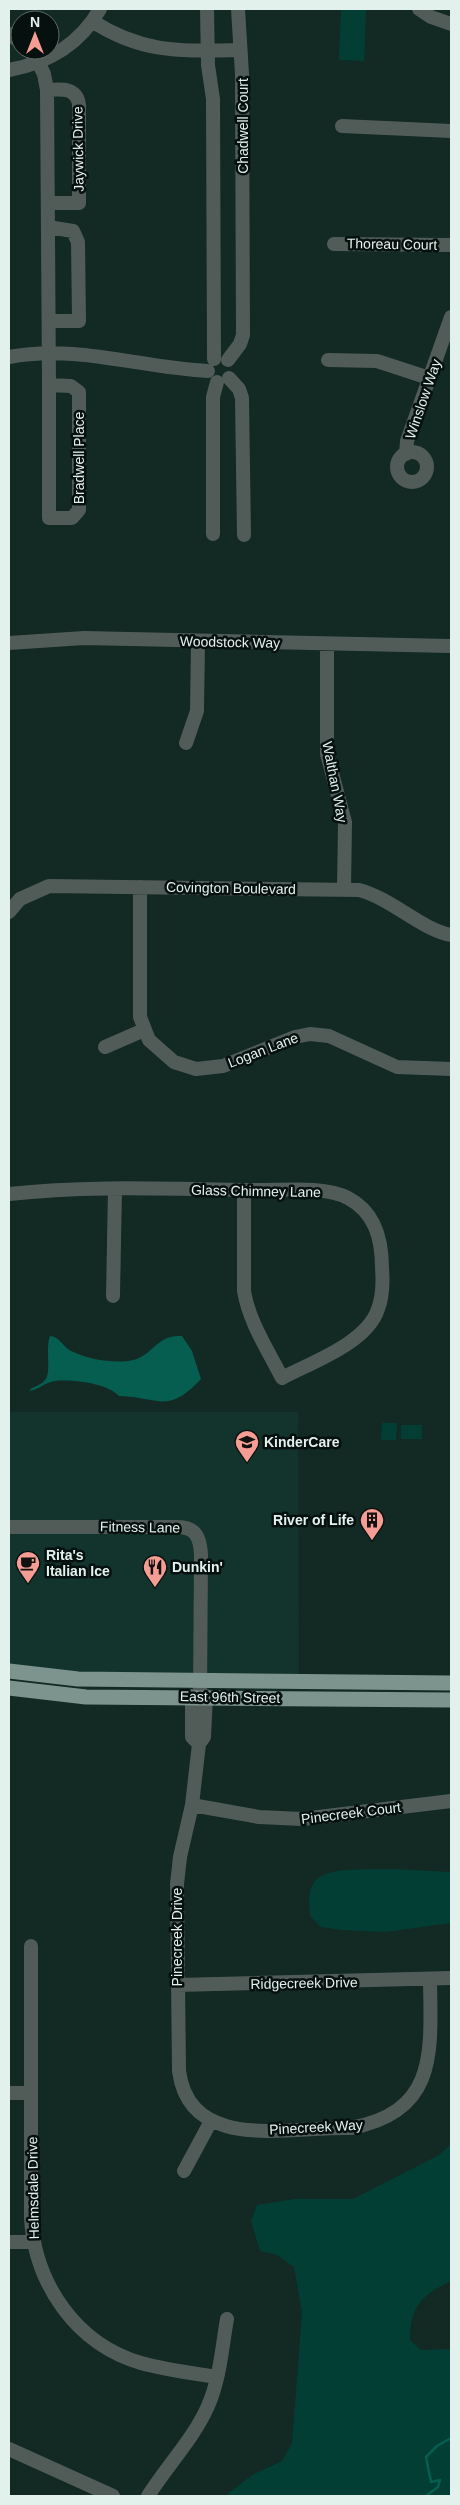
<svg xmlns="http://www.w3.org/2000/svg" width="460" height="2505" font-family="Helvetica,sans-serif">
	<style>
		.built { fill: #12342d }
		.green { fill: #023e34 }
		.water { fill: #065e50 }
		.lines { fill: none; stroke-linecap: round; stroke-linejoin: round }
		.stream { stroke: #065e50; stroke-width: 2.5 }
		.minor { stroke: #515c59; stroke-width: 14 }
		.major { stroke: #7d938d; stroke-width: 15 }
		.labels { text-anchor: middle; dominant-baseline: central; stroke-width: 5; stroke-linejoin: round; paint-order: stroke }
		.street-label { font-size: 14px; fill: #e3f1ed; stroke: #06100e }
		.poi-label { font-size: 14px; font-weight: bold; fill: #e3f1ed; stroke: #06100e; text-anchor: start }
	</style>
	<rect width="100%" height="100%" fill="#122924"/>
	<!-- built -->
	<path class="built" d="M 9,1412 L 298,1412 L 299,1678 L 94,1674 L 9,1666 Z"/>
	<!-- green -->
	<path class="green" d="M 341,10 L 366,10 L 364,61 L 339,60 Z
		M 382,1423 L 397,1423 L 396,1440 L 381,1440 Z
		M 401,1425 L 422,1425 L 422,1439 L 401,1439 Z
		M 394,1869 L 451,1872 L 451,1923 L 386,1932 L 342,1930 L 321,1927 L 310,1916 C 309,1904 307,1888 317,1879 C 331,1866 376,1870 394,1869 Z
		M 451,2144 L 451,2281 C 422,2295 410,2306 410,2340 L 421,2350 L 451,2349 L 451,2496 L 225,2496 L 252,2475 L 282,2461 L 292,2443 L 302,2312 L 294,2267 L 277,2255 L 260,2251 L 251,2221 L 257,2205 L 294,2199 L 353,2199 L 439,2155 Z"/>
	<!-- water -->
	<path class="water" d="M 50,1336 C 59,1336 63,1347 71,1351 C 88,1359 109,1363 128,1361 C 153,1358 155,1334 182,1336 L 192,1351 L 201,1379 C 167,1415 160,1397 119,1396 C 107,1383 72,1379 55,1381 C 46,1382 38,1390 29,1391 C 32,1386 41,1386 45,1380 C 52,1373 45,1348 50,1336 Z"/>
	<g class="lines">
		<!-- stream -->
		<path class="stream" d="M 426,2496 L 438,2487 L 440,2480 L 431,2482 L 426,2457 L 437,2446 L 451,2438"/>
		<!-- minor -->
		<path class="minor" d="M 207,9 L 208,65 L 213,99 L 214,359
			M 419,9 L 431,17 L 451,24
			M 92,21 C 143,54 182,51 239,50
			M 9,34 L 20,42
			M 32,50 L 44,74 L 47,90 L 49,385
			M 9,70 C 48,63 80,44 100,9
			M 47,90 C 61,89 77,87 79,105 L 79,203 L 48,203
			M 342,126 L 451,131
			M 48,227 L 73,231 L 78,242 L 79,321 L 49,321
			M 334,244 L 451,245
			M 9,357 C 77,344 141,368 208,371
			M 228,360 L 240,344 L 243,335 L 242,74 L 238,9
			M 328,360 L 377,361 L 429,378
			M 229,378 L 239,389 L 242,398 L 244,535
			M 49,385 L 71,386 L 79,392 L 79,510 L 72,518 L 49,518 Z
			M397 467a15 15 0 1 1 30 0a15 15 0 1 1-30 0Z
			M 406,454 L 407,441 L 451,317
			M 213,534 L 213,397 L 217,382
			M 9,643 L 84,638 L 451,646
			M 327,644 L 327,754 L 345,822 L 344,889
			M 186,743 L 197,711 L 198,641
			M 140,887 L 140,1017 L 149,1040 L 174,1062 L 196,1069 L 223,1066 L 295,1037 L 310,1034 L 329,1036 L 397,1067 L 451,1069
			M 9,912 L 20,899 L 49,886 L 359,890 C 393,899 420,929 451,935
			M 105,1047 L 144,1030
			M 9,1194 C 89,1185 170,1189 250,1190 C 278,1191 323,1185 348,1198 C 375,1212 382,1239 382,1268 C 383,1281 383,1296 378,1309 C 367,1343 312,1362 282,1378 C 268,1350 249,1322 244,1291 L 244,1190
			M 113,1296 L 115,1189
			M 9,1527 L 178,1527 C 196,1527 200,1538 201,1554 L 200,1697
			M 192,1696 L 192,1737 L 199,1744
			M 206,1696 L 204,1737 L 199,1744 L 192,1805 L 180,1857 L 177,1884 L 179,2071 C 190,2154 292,2126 351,2128 C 438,2112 431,2051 430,1980
			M 192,1805 L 259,1817 L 302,1819 L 451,1801
			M 31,1946 L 31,2218 C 35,2284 76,2344 141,2363 C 166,2370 192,2373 217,2377
			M 177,1985 L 451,1978
			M 9,2093 L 31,2093
			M 184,2171 L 211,2121
			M 9,2242 L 34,2242
			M 9,2449 L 113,2496
			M 148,2496 C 167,2466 194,2438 208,2406 C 220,2379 222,2347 227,2319"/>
		<!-- major -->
		<path class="major" d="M 9,1671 L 78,1679 L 451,1683
			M 9,1688 L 86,1697 L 451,1700"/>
	</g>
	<!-- icons -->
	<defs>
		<g id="school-pin" transform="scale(1.25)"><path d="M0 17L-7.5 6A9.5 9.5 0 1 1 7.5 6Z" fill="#f59c93" stroke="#06100e"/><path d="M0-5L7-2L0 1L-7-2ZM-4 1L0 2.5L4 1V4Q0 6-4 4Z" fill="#111"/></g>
		<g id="building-pin" transform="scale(1.25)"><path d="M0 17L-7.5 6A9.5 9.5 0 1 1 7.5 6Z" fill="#f59c93" stroke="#06100e"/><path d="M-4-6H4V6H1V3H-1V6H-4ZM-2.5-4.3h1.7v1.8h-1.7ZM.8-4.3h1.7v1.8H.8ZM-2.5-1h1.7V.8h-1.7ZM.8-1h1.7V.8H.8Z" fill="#111"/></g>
		<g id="cafe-pin" transform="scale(1.25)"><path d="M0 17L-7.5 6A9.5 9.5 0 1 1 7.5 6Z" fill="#f59c93" stroke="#06100e"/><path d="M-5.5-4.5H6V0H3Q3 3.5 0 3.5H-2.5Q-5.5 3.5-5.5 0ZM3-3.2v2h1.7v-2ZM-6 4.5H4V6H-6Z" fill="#111"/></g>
		<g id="restaurant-pin" transform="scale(1.25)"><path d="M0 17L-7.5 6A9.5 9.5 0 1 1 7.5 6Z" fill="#f59c93" stroke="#06100e"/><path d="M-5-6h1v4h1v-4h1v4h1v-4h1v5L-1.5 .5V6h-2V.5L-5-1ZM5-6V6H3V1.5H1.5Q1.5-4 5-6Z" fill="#111"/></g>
	</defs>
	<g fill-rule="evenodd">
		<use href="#school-pin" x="247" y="1442"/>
		<use href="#building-pin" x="372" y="1520"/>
		<use href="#cafe-pin" x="28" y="1563"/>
		<use href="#restaurant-pin" x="155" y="1567"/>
	</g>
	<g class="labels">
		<!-- street labels -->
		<g class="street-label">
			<text transform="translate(243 126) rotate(-90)">Chadwell Court</text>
			<text transform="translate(78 149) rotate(-91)">Jaywick Drive</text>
			<text transform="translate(392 244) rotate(1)">Thoreau Court</text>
			<text transform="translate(423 399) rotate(-71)">Winslow Way</text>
			<text transform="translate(79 458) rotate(-90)">Bradwell Place</text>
			<text transform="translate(230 642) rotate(1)">Woodstock Way</text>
			<text transform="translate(335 782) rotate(79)">Walthan Way</text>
			<text transform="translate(231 888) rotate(1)">Covington Boulevard</text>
			<text transform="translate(263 1050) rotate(-21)">Logan Lane</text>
			<text transform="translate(256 1191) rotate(1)">Glass Chimney Lane</text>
			<text transform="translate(140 1527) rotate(1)">Fitness Lane</text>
			<text transform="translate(230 1697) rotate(1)">East 96th Street</text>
			<text transform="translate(351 1813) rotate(-7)">Pinecreek Court</text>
			<text transform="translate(177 1937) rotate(-90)">Pinecreek Drive</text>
			<text transform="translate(304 1983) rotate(-1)">Ridgecreek Drive</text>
			<text transform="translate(316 2127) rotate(-3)">Pinecreek Way</text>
			<text transform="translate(33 2188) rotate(-91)">Helmsdale Drive</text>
		</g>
		<!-- poi labels -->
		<g class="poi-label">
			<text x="264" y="1442">KinderCare</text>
			<text x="354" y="1520" text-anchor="end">River of Life</text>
			<text x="46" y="1555">Rita's<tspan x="46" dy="16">Italian Ice</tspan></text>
			<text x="172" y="1567">Dunkin'</text>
		</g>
	</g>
	<!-- border -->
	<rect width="460" height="2505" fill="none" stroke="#e3f1ed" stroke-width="20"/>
	<!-- north arrow -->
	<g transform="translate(35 35)"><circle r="24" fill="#06100e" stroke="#5e6a67"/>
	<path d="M0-4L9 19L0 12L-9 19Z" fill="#f59c93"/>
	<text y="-8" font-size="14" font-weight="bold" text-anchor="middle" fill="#e3f1ed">N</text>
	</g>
</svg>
